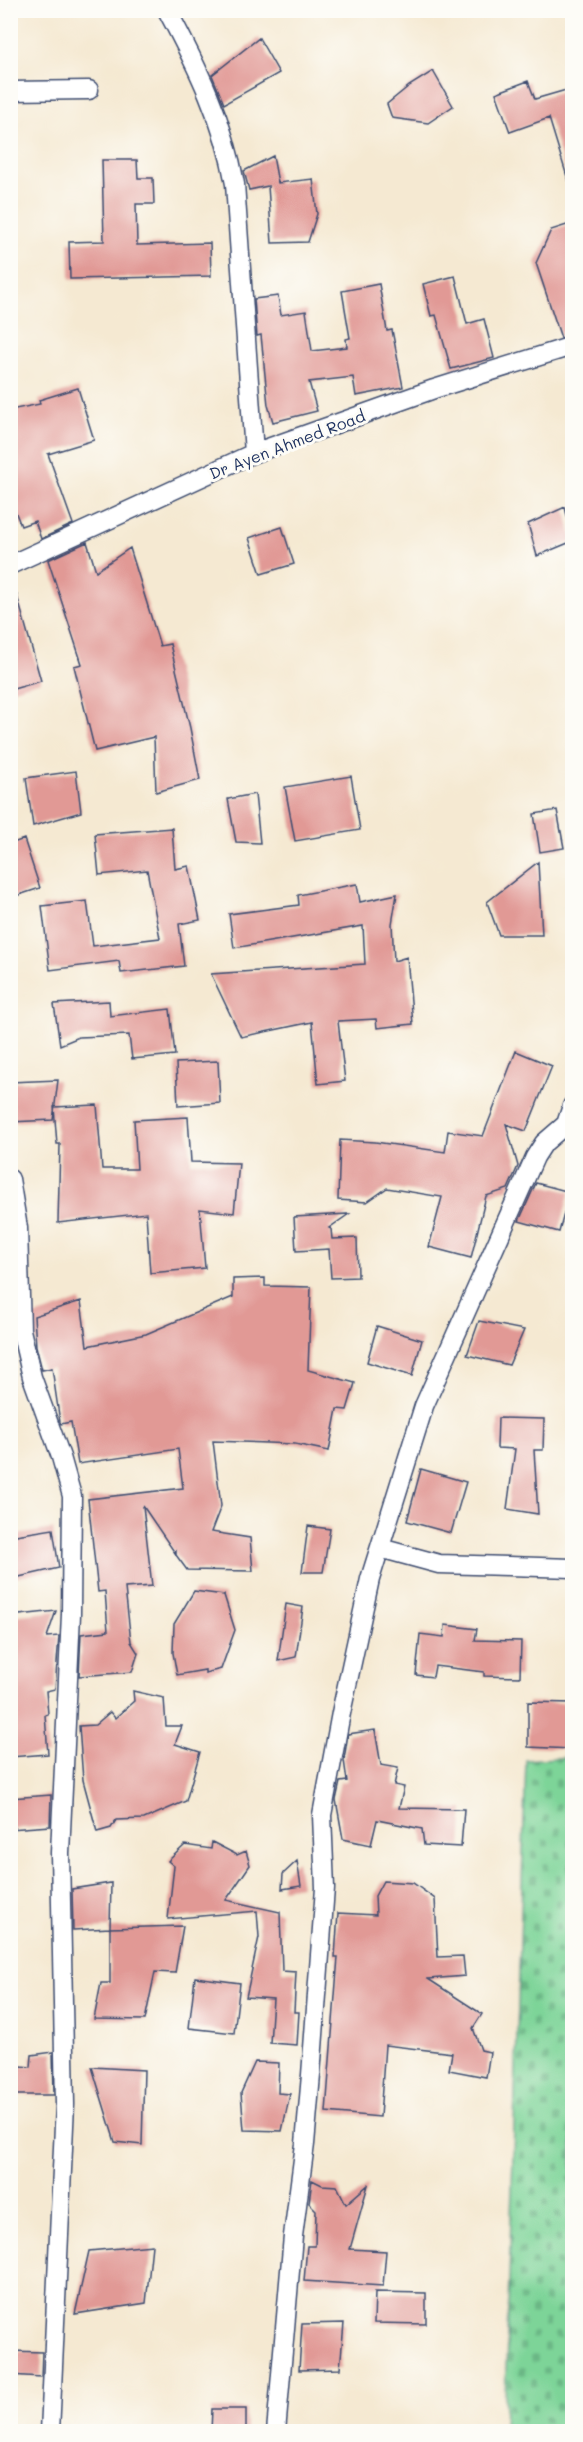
<svg xmlns="http://www.w3.org/2000/svg" width="583" height="2442" font-family="Mali,sans-serif">
	<style>
		.cemetery { fill: url(#cemetery-stones); stroke: #4c827b; stroke-width: 1.5 }
		.building { fill: #e19995 }
		.lines { fill: none; stroke-linecap: round; stroke-linejoin: round }
		.street-casing { stroke: #3c4b6f; stroke-width: 21 }
		.street { stroke: #fff; stroke-width: 18 }
		.labels { text-anchor: middle; dominant-baseline: central; stroke-width: 6; stroke-linejoin: round; paint-order: stroke }
		.street-label { font-size: 16px; fill: #1b2f5e; stroke: #fdfcf7 }
	</style>
	<defs>
		<pattern id="cemetery-stones" width="16" height="16" patternUnits="userSpaceOnUse" patternTransform="scale(1.5)"><rect width="16" height="16" fill="#7dd498"/><path d="M2 7V4a2 2 0 0 1 4 0v3zM10 15v-3a2 2 0 0 1 4 0v3z" fill="#6bb685"/></pattern>
	</defs>
	<rect width="100%" height="100%" fill="#fdfcf7"/>
	<filter id="ink" filterUnits="userSpaceOnUse"><feTurbulence type="fractalNoise" baseFrequency=".0167" numOctaves="2"/><feDisplacementMap in="SourceGraphic" scale="12" xChannelSelector="R" yChannelSelector="G"/><feConvolveMatrix kernelMatrix="1 2 1 2 8 2 1 2 1" color-interpolation-filters="sRGB"/></filter>
	<filter id="wash" filterUnits="userSpaceOnUse"><feTurbulence type="fractalNoise" baseFrequency=".008" numOctaves="4" result="noise"/><feDisplacementMap in="SourceGraphic" scale="24" xChannelSelector="R" yChannelSelector="G"/><feGaussianBlur stdDeviation="1.35" result="paint"/><feColorMatrix in="noise" values="0 0 0 0 0 0 0 0 0 0 0 0 0 0 0 0 0 1.4 0 .05"/><feComposite in="paint" operator="in"/></filter>
	<g filter="url(#wash)">
		<rect width="100%" height="100%" fill="#f5e9d2"/>
		<!-- cemetery -->
		<path class="cemetery" d="M 572,1757 L 572,2431 L 504,2431 L 526,1760 Z"/>
		<g id="blocks">
			<!-- building -->
			<path class="building" d="M 259,38 L 279,73 L 224,104 L 212,75 Z
				M 433,71 L 453,106 L 428,123 L 392,118 L 387,104 L 409,86 Z
				M 528,81 L 535,99 L 573,88 L 573,179 L 568,180 L 549,118 L 510,132 L 496,93 Z
				M 273,156 L 278,183 L 313,179 L 317,214 L 308,242 L 272,243 L 268,186 L 249,190 L 244,171 Z
				M 102,160 L 137,160 L 138,178 L 153,178 L 154,204 L 136,204 L 137,245 L 210,243 L 211,276 L 70,279 L 69,242 L 104,241 Z
				M 573,223 L 573,335 L 561,338 L 536,263 L 551,230 Z
				M 455,276 L 467,324 L 484,319 L 494,358 L 451,369 L 436,315 L 431,316 L 423,284 Z
				M 379,284 L 387,331 L 392,330 L 403,387 L 356,396 L 353,377 L 309,382 L 317,411 L 273,422 L 268,405 L 261,335 L 257,336 L 254,299 L 278,296 L 281,315 L 306,311 L 312,351 L 347,347 L 346,339 L 350,338 L 342,291 Z
				M 78,388 L 94,440 L 48,454 L 73,524 L 41,539 L 35,521 L 21,526 L 10,498 L 10,410 L 40,404 L 39,400 Z
				M 565,507 L 573,541 L 537,556 L 528,524 Z
				M 282,527 L 294,564 L 261,574 L 249,538 Z
				M 87,542 L 96,571 L 130,548 L 160,646 L 170,644 L 190,728 L 200,780 L 156,792 L 154,737 L 95,751 L 74,666 L 82,664 L 48,560 Z
				M 16,592 L 41,681 L 10,690 L 10,593 Z
				M 76,771 L 81,812 L 33,826 L 26,778 Z
				M 351,776 L 360,830 L 295,841 L 285,787 Z
				M 255,794 L 260,843 L 236,842 L 228,799 Z
				M 557,810 L 564,848 L 540,852 L 534,814 Z
				M 172,828 L 175,869 L 189,866 L 200,920 L 179,924 L 184,966 L 121,973 L 119,961 L 50,970 L 42,906 L 87,901 L 93,946 L 160,938 L 147,870 L 99,875 L 95,834 Z
				M 24,839 L 40,888 L 10,898 L 10,844 Z
				M 538,862 L 542,935 L 499,935 L 487,902 Z
				M 357,884 L 360,902 L 397,894 L 392,924 L 394,961 L 407,957 L 413,1024 L 377,1028 L 376,1019 L 338,1021 L 345,1081 L 318,1084 L 312,1022 L 241,1037 L 211,974 L 365,964 L 363,926 L 234,948 L 229,914 L 299,905 L 298,895 Z
				M 109,1001 L 110,1016 L 170,1009 L 175,1055 L 132,1059 L 129,1035 L 79,1037 L 60,1045 L 54,1004 Z
				M 516,1051 L 552,1066 L 526,1131 L 506,1124 L 518,1166 L 508,1189 L 486,1196 L 471,1258 L 429,1247 L 442,1197 L 387,1188 L 367,1202 L 338,1200 L 340,1140 L 375,1142 L 445,1152 L 448,1131 L 483,1136 Z
				M 218,1061 L 220,1103 L 178,1106 L 176,1063 Z
				M 58,1080 L 53,1120 L 10,1122 L 10,1082 Z
				M 97,1105 L 102,1169 L 137,1169 L 134,1120 L 188,1117 L 191,1162 L 239,1163 L 234,1213 L 200,1209 L 205,1268 L 150,1273 L 146,1213 L 58,1223 L 60,1144 L 57,1144 L 54,1107 Z
				M 536,1183 L 570,1192 L 559,1232 L 519,1221 Z
				M 349,1214 L 329,1228 L 331,1229 L 332,1239 L 357,1238 L 358,1277 L 331,1278 L 329,1249 L 296,1251 L 294,1217 Z
				M 265,1278 L 265,1286 L 311,1287 L 308,1370 L 355,1383 L 347,1410 L 337,1409 L 329,1451 L 295,1444 L 213,1441 L 221,1506 L 211,1532 L 250,1538 L 253,1571 L 187,1570 L 176,1555 L 176,1549 L 175,1553 L 143,1506 L 152,1586 L 125,1588 L 131,1642 L 138,1653 L 132,1672 L 79,1676 L 81,1634 L 108,1631 L 105,1591 L 98,1592 L 88,1499 L 183,1488 L 178,1449 L 78,1464 L 71,1422 L 61,1424 L 60,1422 L 52,1368 L 42,1370 L 36,1346 L 34,1316 L 81,1301 L 87,1346 L 146,1334 L 233,1297 L 233,1279 Z
				M 479,1321 L 524,1330 L 509,1365 L 467,1355 Z
				M 377,1326 L 422,1340 L 412,1376 L 367,1362 Z
				M 498,1418 L 544,1419 L 543,1450 L 534,1450 L 538,1514 L 507,1509 L 515,1449 L 497,1448 Z
				M 421,1469 L 466,1482 L 451,1533 L 407,1521 Z
				M 308,1526 L 330,1529 L 323,1572 L 302,1572 Z
				M 53,1529 L 59,1568 L 10,1579 L 10,1536 Z
				M 194,1591 L 224,1595 L 235,1630 L 221,1669 L 205,1673 L 205,1670 L 177,1675 L 173,1653 L 174,1624 Z
				M 286,1604 L 303,1607 L 296,1657 L 278,1661 Z
				M 56,1611 L 47,1637 L 59,1636 L 55,1689 L 46,1691 L 48,1714 L 45,1715 L 48,1754 L 10,1757 L 10,1616 Z
				M 445,1625 L 477,1629 L 475,1640 L 521,1641 L 520,1677 L 484,1676 L 484,1672 L 435,1666 L 433,1677 L 416,1675 L 420,1634 L 444,1637 Z
				M 133,1691 L 164,1698 L 166,1726 L 182,1726 L 175,1744 L 200,1752 L 186,1801 L 144,1819 L 116,1820 L 111,1828 L 97,1832 L 83,1780 L 79,1726 L 95,1725 L 110,1712 L 115,1718 L 134,1701 Z
				M 528,1702 L 573,1703 L 573,1749 L 528,1747 Z
				M 375,1730 L 381,1765 L 398,1768 L 394,1785 L 404,1787 L 399,1808 L 464,1809 L 461,1847 L 424,1845 L 422,1829 L 377,1820 L 371,1845 L 343,1839 L 336,1800 L 340,1782 L 347,1781 L 344,1760 L 348,1734 Z
				M 51,1795 L 50,1826 L 10,1829 L 10,1798 Z
				M 212,1842 L 237,1855 L 246,1851 L 250,1865 L 226,1900 L 280,1912 L 282,1971 L 296,1972 L 294,2012 L 299,2012 L 297,2045 L 270,2043 L 273,1999 L 246,1997 L 259,1937 L 257,1911 L 168,1919 L 174,1866 L 168,1861 L 185,1845 L 211,1849 Z
				M 297,1861 L 301,1886 L 282,1889 L 283,1874 Z
				M 383,1881 L 413,1883 L 435,1899 L 438,1957 L 463,1956 L 465,1976 L 428,1979 L 482,2014 L 473,2028 L 481,2050 L 490,2052 L 486,2077 L 449,2070 L 452,2053 L 385,2045 L 380,2117 L 326,2112 L 338,1957 L 335,1957 L 338,1913 L 376,1915 L 375,1896 Z
				M 111,1883 L 110,1928 L 73,1930 L 72,1889 Z
				M 183,1926 L 175,1973 L 155,1972 L 145,2020 L 94,2019 L 101,1983 L 110,1983 L 110,1928 Z
				M 195,1977 L 240,1983 L 234,2033 L 189,2028 Z
				M 53,2052 L 54,2095 L 10,2095 L 10,2065 L 31,2067 L 32,2055 Z
				M 255,2062 L 279,2063 L 278,2093 L 290,2094 L 282,2131 L 244,2130 L 241,2093 Z
				M 92,2067 L 144,2070 L 142,2145 L 115,2142 Z
				M 312,2180 L 322,2185 L 337,2186 L 346,2204 L 368,2185 L 350,2249 L 386,2251 L 383,2286 L 304,2281 L 307,2246 L 315,2246 L 316,2210 L 309,2203 Z
				M 152,2245 L 146,2303 L 75,2314 L 89,2251 Z
				M 375,2292 L 426,2293 L 426,2324 L 374,2323 Z
				M 344,2323 L 340,2369 L 299,2370 L 302,2324 Z
				M 10,2351 L 42,2352 L 41,2377 L 10,2375 Z
				M 212,2409 L 246,2409 L 246,2432 L 211,2432 Z"/>
		</g>
	</g>
	<g filter="url(#ink)">
		<use href="#blocks" fill-opacity="0" stroke="#3c4b6f" stroke-width="1.5"/>
		<g class="lines">
			<!-- street casing -->
			<g class="street-casing">
				<path id="street" d="M 167,10 C 197,66 224,121 235,184 L 254,453
					M 10,91 L 89,90
					M 10,565 L 254,453 L 434,389 L 572,346
					M 10,1179 L 18,1228 L 21,1330 L 32,1377 L 61,1457 L 72,1496 L 71,1614 L 60,1853 L 65,2104 L 50,2432
					M 380,1548 L 439,1564 L 572,1568
					M 276,2432 L 293,2236 L 305,2144 L 311,2075 L 325,1888 L 322,1815 L 341,1713 L 370,1579 L 424,1406 L 535,1157 L 544,1143 L 566,1124 L 572,1106"/>
			</g>
			<!-- street -->
			<use href="#street" class="street"/>
		</g>
	</g>
	<g class="labels">
		<!-- street labels -->
		<g class="street-label">
			<text transform="translate(287 444) rotate(-21)">Dr Ayen Ahmed Road</text>
		</g>
	</g>
	<!-- margin -->
	<rect width="583" height="2442" fill="none" stroke="#fdfcf7" stroke-width="36"/>
</svg>
